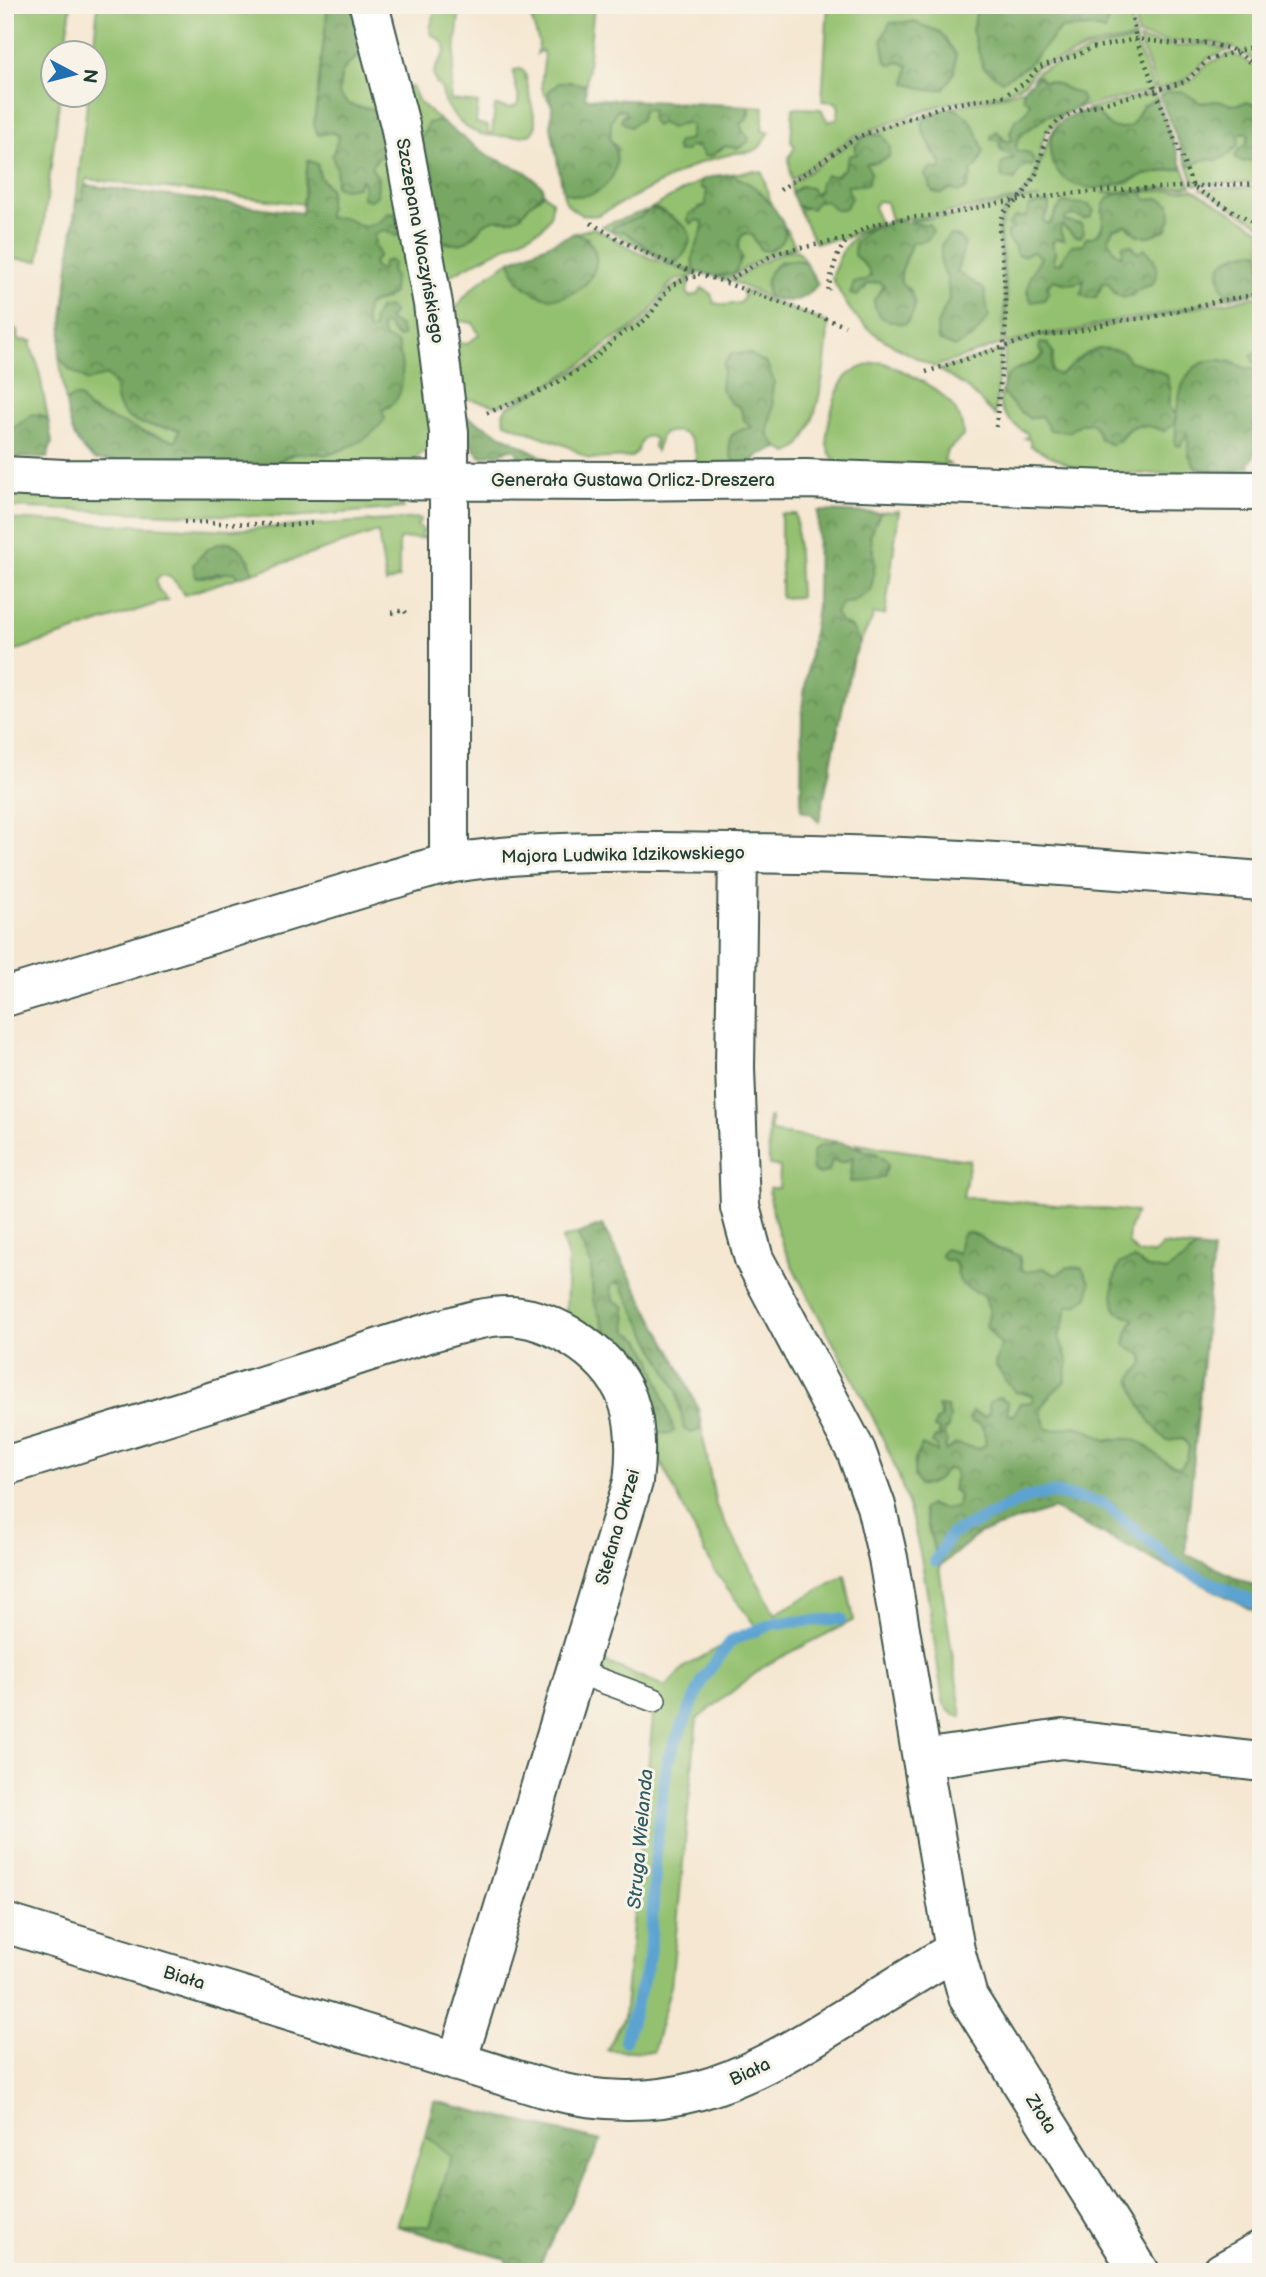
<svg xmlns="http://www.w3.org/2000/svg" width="1266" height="2277" font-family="'Balsamiq Sans',sans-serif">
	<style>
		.grass { fill: #94c170; stroke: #5a7f52; stroke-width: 2 }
		.forest { fill: url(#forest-crowns); stroke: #4b724b; stroke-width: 2 }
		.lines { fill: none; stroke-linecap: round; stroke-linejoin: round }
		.stream { stroke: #5ca3d2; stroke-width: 12 }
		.lane-casing { stroke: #3f564c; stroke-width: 26 }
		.street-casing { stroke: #3f564c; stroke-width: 42 }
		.path { stroke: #3f564c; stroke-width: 4.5; stroke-dasharray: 2 5; stroke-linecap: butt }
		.lane { stroke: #fff; stroke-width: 23 }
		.street { stroke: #fff; stroke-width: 38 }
		.labels { text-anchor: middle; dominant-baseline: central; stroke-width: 6; stroke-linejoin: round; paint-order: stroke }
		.street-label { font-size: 18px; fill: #1f3d34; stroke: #f7f3e8 }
		.water-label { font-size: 19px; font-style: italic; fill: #315c63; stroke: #f7f3e8 }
	</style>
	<defs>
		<pattern id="forest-crowns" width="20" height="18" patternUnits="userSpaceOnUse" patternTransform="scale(1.75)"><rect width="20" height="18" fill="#77a762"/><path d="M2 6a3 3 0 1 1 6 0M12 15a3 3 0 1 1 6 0" fill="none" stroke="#618952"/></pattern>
	</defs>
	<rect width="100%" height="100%" fill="#f7f3e8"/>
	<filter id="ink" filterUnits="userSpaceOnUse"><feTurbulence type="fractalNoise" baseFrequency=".0143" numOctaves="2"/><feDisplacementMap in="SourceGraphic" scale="14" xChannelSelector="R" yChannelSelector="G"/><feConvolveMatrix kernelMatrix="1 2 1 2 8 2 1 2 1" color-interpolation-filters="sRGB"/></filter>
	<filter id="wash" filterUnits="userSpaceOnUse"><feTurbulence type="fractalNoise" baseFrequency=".00686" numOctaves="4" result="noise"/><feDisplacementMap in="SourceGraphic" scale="28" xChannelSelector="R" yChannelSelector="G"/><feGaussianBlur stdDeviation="1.57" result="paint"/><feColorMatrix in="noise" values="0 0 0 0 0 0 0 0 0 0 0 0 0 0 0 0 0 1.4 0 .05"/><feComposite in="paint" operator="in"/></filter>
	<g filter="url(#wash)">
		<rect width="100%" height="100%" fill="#f5e7d1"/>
		<!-- grass -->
		<path class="grass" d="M 5,5 L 71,5 L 65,52 L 52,52 L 52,94 L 60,95 L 39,261 L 5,258 Z
			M 98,5 L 328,5 L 314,125 L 339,136 L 332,156 L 337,169 L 364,183 L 363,197 L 371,167 L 378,157 L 390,155 L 403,215 L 363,227 L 345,218 L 327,218 L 330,189 L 320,177 L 317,164 L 308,161 L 303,204 L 86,179 L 82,199 L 76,201 L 88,95 L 94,94 L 94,52 L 93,52 Z
			M 437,5 L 460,5 L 450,100 L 478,103 L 476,123 L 488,126 L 488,133 L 492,133 L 495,106 L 509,108 L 517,106 C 522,93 511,82 514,70 L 521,69 L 525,73 L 536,125 L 532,134 C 518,137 495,137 481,134 C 462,129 443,107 442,89 C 414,66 469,53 432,35 L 430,28 Z
			M 527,5 L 594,5 L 586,85 L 569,82 L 548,92 L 552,106 C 550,102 545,96 543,91 C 538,77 548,62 542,50 L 537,54 L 539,43 Z
			M 828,5 L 1128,5 L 1135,38 L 1091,46 L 1065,58 L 1037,66 L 1026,82 L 1003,94 L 945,104 L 856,135 L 791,180 L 789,158 L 795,146 L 791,142 L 793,108 L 821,109 L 828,122 L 837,119 L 839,108 L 836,102 L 822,101 Z
			M 1132,5 L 1261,5 L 1261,65 L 1234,48 L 1211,42 L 1171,42 L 1138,36 Z
			M 1135,40 L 1154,90 L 1078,108 L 1083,101 L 1079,94 C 1065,90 1058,81 1043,81 L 1038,76 L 1033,78 L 1039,70 L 1077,57 L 1091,49 Z
			M 1139,40 L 1177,46 L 1206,44 L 1230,50 L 1208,58 L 1185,80 L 1157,89 Z
			M 365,51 L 378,111 C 360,103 355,114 339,94 C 340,68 344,66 365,51 Z
			M 1233,53 L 1261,70 L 1261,107 L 1247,102 L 1234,105 L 1217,101 L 1201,103 C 1187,95 1175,86 1160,97 L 1159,92 L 1190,81 L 1208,63 Z
			M 412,87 L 419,102 L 443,123 L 436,121 L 417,140 L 406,88 Z
			M 1024,88 L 1023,98 L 1030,102 C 1028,113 1017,128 1012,140 L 1007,142 L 1000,134 L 997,139 L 1000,141 L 999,147 L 1015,157 L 1006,161 L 1019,171 L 1026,165 L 1022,153 L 1016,150 C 1015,131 1037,128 1047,115 L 1058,115 L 1067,112 C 1060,118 1052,124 1047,131 C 1034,153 1045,181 1015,199 L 920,218 L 891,220 L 886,202 L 878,201 L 874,206 L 879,223 L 870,225 L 846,238 L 815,243 L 797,206 L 803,209 L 817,201 L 827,201 L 847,186 L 868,184 L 858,154 L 849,156 L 845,168 L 815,194 L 801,186 L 792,193 L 791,184 L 857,138 L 930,114 L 923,123 L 932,151 L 942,164 L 930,183 L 933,192 L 950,188 L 959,192 L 966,189 L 971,176 L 959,110 L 948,108 L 1003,96 Z
			M 1155,93 L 1157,99 L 1143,106 L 1131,127 C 1111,132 1108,126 1097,112 L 1086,110 Z
			M 749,106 L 764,107 L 762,131 L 770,132 L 759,148 L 750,152 L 735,153 L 701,162 L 598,215 C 582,218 564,209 563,191 L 573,196 L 618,149 L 610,139 L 611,122 L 616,110 L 624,110 L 628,115 L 621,121 L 642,109 L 652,109 L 661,123 L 692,124 L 690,139 L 684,142 C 693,148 702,149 711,156 L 725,146 L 739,148 L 743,132 L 739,123 L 749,115 Z
			M 1059,123 L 1050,137 L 1128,183 L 1141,176 L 1183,168 L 1191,186 L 1102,193 L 1119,193 L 1108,198 L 1102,211 C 1110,235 1082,245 1064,255 L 1061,263 L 1055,264 C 1047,249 1055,239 1062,225 L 1067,228 L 1064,222 L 1065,217 L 1075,215 L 1091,217 L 1057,209 L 1050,224 L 1046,224 L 1043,220 L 1015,217 L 1009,226 C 1023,231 1029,249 1041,257 L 1030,277 L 1027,293 L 1032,302 L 1054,280 L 1067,284 L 1085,278 L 1100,290 L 1102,283 L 1108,282 L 1115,295 L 1132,296 L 1140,286 L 1138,254 L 1123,245 L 1123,256 L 1115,252 L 1108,238 L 1113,229 L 1126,225 L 1138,236 L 1147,200 L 1142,192 L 1193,189 L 1261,230 L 1261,253 L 1256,251 L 1226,294 L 1246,295 L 1221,299 L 1152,316 L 1117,320 L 1072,331 L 1041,334 L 1005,344 L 1007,297 L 1000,230 L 1005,214 L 1016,201 L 1040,198 L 1019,199 C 1046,176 1038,146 1059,123 Z
			M 1244,132 L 1249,134 L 1247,144 L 1239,150 L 1253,160 L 1261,154 L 1261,182 L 1195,185 L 1188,166 L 1206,159 L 1218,160 L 1239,135 Z
			M 752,171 L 762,172 L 771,204 C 751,184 744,175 715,176 Z
			M 702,180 L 700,187 L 706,190 L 706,205 L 698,207 L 697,220 L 703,221 C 705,238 685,254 696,272 L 671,265 L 679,261 L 690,238 C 686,225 666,210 652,208 Z
			M 1261,186 L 1261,192 L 1257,197 L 1261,209 L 1261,225 L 1201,189 Z
			M 543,193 L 552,201 C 552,213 550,219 542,228 L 443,279 L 437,238 L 450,244 L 474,237 L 484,224 L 495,219 L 509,220 L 522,215 L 531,203 L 538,199 Z
			M 1013,201 L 1003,212 L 998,229 L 1005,298 L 1002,344 L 934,367 C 906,352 872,338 852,312 C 844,302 838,289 832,278 C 839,252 849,234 877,225 L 865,231 L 855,255 L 868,268 L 871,275 L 865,281 L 863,291 L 868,284 L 879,282 L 885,286 L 874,300 L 911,291 L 901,283 C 899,270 908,257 911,243 L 927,240 L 929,224 L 918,224 L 910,221 L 951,216 Z
			M 645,211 L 641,217 L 614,226 L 625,232 L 661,259 L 602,226 Z
			M 785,227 L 796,247 C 770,250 747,267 726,280 L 716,277 L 725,276 L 742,258 L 738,249 L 740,238 L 746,233 L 752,235 L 756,242 L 785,236 Z
			M 594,228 L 650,258 L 697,275 L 677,280 L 668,286 L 649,313 L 637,325 L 608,343 L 590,359 L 540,389 L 498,406 L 460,397 L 453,342 L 467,344 L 479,335 L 473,323 L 462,321 L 451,325 C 457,294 485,277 510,261 L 518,281 L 588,238 L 575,233 Z
			M 384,230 L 407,232 L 432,438 L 427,449 L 410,463 L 273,465 L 287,456 L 303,452 L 328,455 L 342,449 L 382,410 L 385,338 L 381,329 L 384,324 L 387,325 L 398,338 L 388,319 L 374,330 L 368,331 L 365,316 L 367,306 L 376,300 L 387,299 L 383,271 L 374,268 L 373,262 L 379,256 L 375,245 L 374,234 Z
			M 788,250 L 798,251 L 805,262 L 780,261 C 768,273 764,280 768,297 L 731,281 L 760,263 Z
			M 690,279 L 687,292 L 690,297 L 698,294 L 702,288 L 711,294 L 714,303 L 726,305 L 740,303 L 744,297 L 742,290 L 828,323 C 828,350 818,446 788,453 C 760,439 768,434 772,410 C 774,399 769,394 774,382 L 731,403 L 740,407 L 745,422 L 753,427 L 739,463 L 696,466 C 697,442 688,425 662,434 L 656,451 L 654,447 L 655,439 L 649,436 L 643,438 L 636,453 L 632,457 L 589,459 L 567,446 L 505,423 L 503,413 L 507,407 L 593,362 L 626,334 L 640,327 L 654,312 L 669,289 Z
			M 1261,296 L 1261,350 L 1252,355 L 1258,365 L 1257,369 L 1249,370 L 1229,361 L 1187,431 L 1189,454 L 1195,467 L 1229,472 L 1250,465 L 1251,473 L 1120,474 L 1090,470 L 1071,466 L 1031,446 L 1030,440 L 1025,438 L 1028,437 L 1027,433 C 1017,429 1002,414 1000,404 C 1000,400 1001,396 1002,392 L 1015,407 L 1041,416 L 1069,432 L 1080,424 L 1092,423 L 1097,430 L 1120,441 C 1129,424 1136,425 1154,426 L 1169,406 L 1171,391 L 1150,367 L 1129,361 L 1075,361 L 1067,372 L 1058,375 L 1052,371 L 1053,353 L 1048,344 L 1040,359 L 1013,371 L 1003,385 L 1005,347 L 1041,336 L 1071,334 L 1117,323 L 1154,318 L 1188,309 Z
			M 5,314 L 17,331 L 18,340 L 32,341 L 30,345 L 38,365 L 48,419 L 39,414 L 12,429 L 5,452 Z
			M 1001,350 L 995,415 L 966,387 L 939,370 Z
			M 59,357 C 71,371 88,378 106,374 C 120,387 112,390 118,405 C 127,427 158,426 179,429 L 176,441 C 140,432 101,419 72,397 L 66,402 Z
			M 882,362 C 913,375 964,397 963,436 L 947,451 L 944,460 L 950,465 L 837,463 C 832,457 828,452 827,444 C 825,430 836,386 847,376 C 856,368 871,363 882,362 Z
			M 5,491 L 402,497 L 403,508 L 294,517 L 167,514 L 5,507 Z
			M 899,511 L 885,615 L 872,614 L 872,620 L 860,642 L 852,628 L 840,622 L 835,613 L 842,603 L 853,602 L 875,563 L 870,535 L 880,513 Z
			M 781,514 L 796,514 L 800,597 L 781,598 Z
			M 420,518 L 421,520 L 417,525 L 424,531 L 420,535 L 428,538 L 399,539 L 399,578 L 386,583 L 378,532 L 253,573 L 249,559 L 209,578 L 228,572 L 234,572 L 239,577 L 184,595 C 179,586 173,575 161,575 L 156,580 L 158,589 L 168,600 L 5,654 L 5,519 L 231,530 Z
			M 768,1117 L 771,1117 L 771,1132 L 840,1142 L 820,1146 L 835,1162 L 846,1162 L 853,1156 L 850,1173 L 877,1153 L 863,1150 L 856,1144 L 970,1160 L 963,1197 L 1136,1212 L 1129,1231 L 1128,1243 L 1138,1253 L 1154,1254 L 1162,1245 L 1196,1248 L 1184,1259 L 1166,1271 L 1148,1268 L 1134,1259 L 1126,1314 L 1134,1319 L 1128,1331 L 1143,1355 L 1144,1363 L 1183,1439 L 1189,1447 L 1187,1459 L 1180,1468 C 1146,1458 1151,1431 1107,1441 C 1095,1435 1083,1424 1069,1427 C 1058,1428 1059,1432 1047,1429 L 1040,1412 L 1068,1362 L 1059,1337 L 1068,1306 L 1077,1305 L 1056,1275 L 1043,1268 L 1028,1273 L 1022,1270 L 1011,1251 C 988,1250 985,1233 965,1232 L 958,1253 L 951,1259 L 957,1264 C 959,1289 963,1285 984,1294 L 990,1311 L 986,1326 L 1001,1345 L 1016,1392 L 1033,1395 L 1032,1402 L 1013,1416 C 1004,1412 991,1411 984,1417 L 973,1412 L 984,1431 L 986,1444 L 980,1449 L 956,1444 L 946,1451 L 944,1430 L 948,1428 L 939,1406 C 942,1423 938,1436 937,1453 L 915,1458 L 914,1477 L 947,1469 L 954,1470 L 956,1477 L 952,1489 L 959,1495 L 957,1507 L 942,1509 L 930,1505 L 923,1509 L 939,1567 L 962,1717 C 952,1715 947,1711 943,1701 C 930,1620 924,1533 891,1457 C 870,1407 842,1359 816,1311 C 795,1272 772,1233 769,1188 L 779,1188 L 780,1167 L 769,1165 Z
			M 577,1234 L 591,1264 L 593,1299 L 611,1344 L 566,1314 L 568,1258 L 562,1239 Z
			M 617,1282 L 621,1285 L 677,1390 L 679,1409 L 697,1431 L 701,1426 L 716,1506 L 775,1614 L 845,1575 L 854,1620 L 766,1665 L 697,1719 L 671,1986 L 653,2052 L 607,2050 L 624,2017 L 653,1716 L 588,1688 L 598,1659 L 666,1687 L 684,1667 L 756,1627 L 714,1570 L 660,1461 L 654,1427 L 660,1433 L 641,1340 L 627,1331 L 624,1306 L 613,1300 L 610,1287 Z
			M 425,2135 L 452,2156 L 430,2227 L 397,2226 Z"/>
		<!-- forest -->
		<path class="forest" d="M 328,5 L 353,5 L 365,51 C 344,66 340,68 339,94 C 355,114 360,103 378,111 L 390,155 L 378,157 L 371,167 L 378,178 L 377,196 L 370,200 L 362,198 L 364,183 L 361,180 L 357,187 L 344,189 L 335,186 L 337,169 L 332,156 L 339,136 L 333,132 L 318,135 L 314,125 Z
			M 978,5 L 1108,5 L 1110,13 L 1105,31 L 1090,27 L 1060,29 L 1027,66 L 1002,81 L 983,67 L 972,30 Z
			M 914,22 L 940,32 L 956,54 L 955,71 L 944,89 L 927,90 L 906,83 L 908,65 L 898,62 L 892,65 L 886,62 L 882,39 L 890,23 Z
			M 1039,76 L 1043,81 C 1058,81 1065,90 1080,94 L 1083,101 C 1074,113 1061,115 1047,115 C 1037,127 1015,131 1016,150 L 1029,153 L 1034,160 L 1032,166 L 1026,165 L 1019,171 L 1015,180 L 1002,178 L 1001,167 L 1003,162 L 1011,160 L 1014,157 L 1001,151 L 1000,141 L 991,139 L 991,136 L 997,131 L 1002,139 L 1007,142 L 1012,140 L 1010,133 L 1015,120 C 1023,116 1028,112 1030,102 L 1023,98 L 1024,88 Z
			M 569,82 L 586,85 L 585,98 L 749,106 L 746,121 L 740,123 L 743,132 L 749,138 L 748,142 L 739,148 L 725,146 L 711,156 L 704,156 L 698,146 L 690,146 L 686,151 L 678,152 L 676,146 L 678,142 L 690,139 L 692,124 L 683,123 L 671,128 L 661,123 L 656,126 L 651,119 L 652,110 L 643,109 L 641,119 L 630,127 L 621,121 L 622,115 L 627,115 L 624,110 L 617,110 L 611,122 L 610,139 C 631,169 598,210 563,191 L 551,127 L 552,106 L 548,92 L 559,83 Z
			M 1182,91 L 1201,103 L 1217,101 L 1234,105 L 1247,102 L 1261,107 L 1261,154 L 1253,160 L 1243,162 L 1235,157 L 1239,150 L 1247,144 L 1249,134 L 1244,132 L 1239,135 L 1238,145 L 1229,155 L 1218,160 L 1206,159 L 1188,166 L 1160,97 L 1167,92 Z
			M 1157,99 L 1183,168 C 1170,171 1154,171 1141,176 C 1126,182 1111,188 1094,188 C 1033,187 1037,104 1097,112 C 1108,126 1111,132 1131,126 L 1143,106 Z
			M 948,108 C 970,111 977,131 984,151 L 978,165 L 971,171 L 971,175 L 966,189 L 959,192 L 950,189 L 942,194 L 933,192 L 925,175 L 928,170 L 933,168 L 940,170 L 942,164 L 924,134 L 922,123 L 930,114 Z
			M 436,121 L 443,123 L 487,155 L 526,172 L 543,187 C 543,197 538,197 531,203 C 523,210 523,218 510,220 C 505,221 499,218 494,220 C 470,225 475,257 437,238 L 417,140 L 425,131 L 428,123 Z
			M 866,135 L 882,135 L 890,146 L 889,157 L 878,162 L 866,164 L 871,172 L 868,184 L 847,186 L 851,198 L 845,209 L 835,210 L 826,201 L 817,201 L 812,209 L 797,206 L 792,193 L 801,186 L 811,188 L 815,194 L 820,190 L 819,185 L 826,175 L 836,176 L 845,168 L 849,156 L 857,154 L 855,146 Z
			M 308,160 L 317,164 L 320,177 L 330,189 L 328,218 L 345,218 L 363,227 L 379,222 L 388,213 L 403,215 L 407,232 L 396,236 L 384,230 L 374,235 L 375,245 L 379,256 L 373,263 L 375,268 L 382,271 L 383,262 L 390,260 L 393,263 L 391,271 L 394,276 L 393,293 C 386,300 376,300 367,306 L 365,316 L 368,331 L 374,329 L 373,320 L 379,309 L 389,307 L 394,313 L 388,319 L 399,326 L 403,336 L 398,338 L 387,325 L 384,324 L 381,329 L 385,338 L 398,344 C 403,366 409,401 382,410 L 385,419 C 372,436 360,443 341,450 C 336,452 331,454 325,454 C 299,454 297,449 273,465 L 96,460 C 74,446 69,426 66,402 L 72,397 L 80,397 L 89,410 L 149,434 L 176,441 L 179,429 C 158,426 128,427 118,405 C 112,390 121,389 106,375 L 88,381 L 69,369 L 59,357 L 76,201 L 82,199 L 85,185 L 302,213 Z
			M 733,175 C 740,179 747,182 753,186 C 763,194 789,222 785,236 C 783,243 775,247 769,251 L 761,250 L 752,235 L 745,233 L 740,238 L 738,249 L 742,258 L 735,273 L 716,276 L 696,272 C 685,254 704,239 703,222 L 697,220 L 691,224 L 688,221 L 689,214 L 706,205 L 706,190 L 700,187 L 702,180 L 715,176 Z
			M 1142,192 L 1147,200 L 1158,198 L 1170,204 L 1171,218 L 1167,229 C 1147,238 1144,241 1126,225 L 1113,229 L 1108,239 L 1115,252 L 1122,256 L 1123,245 L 1132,245 L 1138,253 L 1145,249 C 1157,260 1161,270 1152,285 C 1129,288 1127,313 1108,283 L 1103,283 L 1096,297 L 1088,298 L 1081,294 L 1084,279 C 1075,286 1065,284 1054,280 L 1047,285 L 1049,292 L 1044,300 L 1032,302 L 1027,293 L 1030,277 L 1041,257 L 1033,252 L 1024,256 L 1017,255 L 1014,246 L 1007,239 L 1007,232 L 1014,228 L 1008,226 L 1015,217 L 1026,217 L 1029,206 L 1039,203 L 1049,203 L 1049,211 L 1043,220 L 1046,223 L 1050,224 L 1063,202 L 1089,205 L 1094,211 L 1091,217 L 1083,219 L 1075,215 L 1065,217 L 1064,221 L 1081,224 L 1084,232 L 1081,237 L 1074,236 L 1062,225 L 1060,230 L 1064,240 L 1056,239 L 1051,243 L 1056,252 L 1053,259 L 1055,264 L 1061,263 L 1064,255 L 1072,245 L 1083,244 L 1086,238 C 1107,236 1102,223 1103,210 C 1103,206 1106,201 1108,198 L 1119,193 Z
			M 652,208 C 660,209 666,214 672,218 C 676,221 683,224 686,228 C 697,242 682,259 671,265 L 625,232 L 612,230 L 613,226 L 640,217 Z
			M 893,221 C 905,221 916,224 929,224 L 933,231 L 927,240 L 911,243 C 908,257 899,270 901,283 C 916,295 920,309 905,324 C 889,322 874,319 874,300 L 884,286 L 879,282 L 868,284 L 857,296 L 850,294 L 854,282 L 865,281 L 871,275 L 868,268 L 854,255 L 855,243 C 866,230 876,225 893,221 Z
			M 575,233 C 630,255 566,331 519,281 C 515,276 512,267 510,261 Z
			M 950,235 L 959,237 L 965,244 L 957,272 L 984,289 L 989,317 L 973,337 L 955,347 L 938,340 L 937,325 L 949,299 L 947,278 L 941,264 L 941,245 Z
			M 1256,251 L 1261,253 L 1261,288 L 1250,295 L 1226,294 C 1208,263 1228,254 1256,251 Z
			M 795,260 L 805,262 L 818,284 C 803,303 790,304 768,297 C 763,275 772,262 795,260 Z
			M 1040,343 L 1048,344 L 1053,353 L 1051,371 L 1058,375 C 1067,372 1068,367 1076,361 C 1093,346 1105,346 1125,353 L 1129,361 L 1150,367 L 1167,375 L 1171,391 L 1169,406 L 1176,415 L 1173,425 L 1164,431 C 1152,426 1133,421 1124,433 C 1119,439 1119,441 1112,445 L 1100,439 L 1097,430 L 1092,423 L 1080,424 L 1069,432 L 1050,430 L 1041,416 L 1030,419 L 1015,407 L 1002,392 C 1005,361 1034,370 1044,354 L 1039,349 Z
			M 1261,350 L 1261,418 L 1253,424 C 1266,475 1233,474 1195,467 L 1189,454 L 1187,433 L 1180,446 L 1175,445 C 1177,415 1173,364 1215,360 C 1230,358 1242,371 1257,369 L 1258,365 L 1253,362 L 1252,354 Z
			M 749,353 L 767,364 L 774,382 C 769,394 775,400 772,411 C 769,430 763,431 778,448 L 758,455 L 753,462 L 739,463 L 732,459 C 726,435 729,433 752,427 L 745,422 L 740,407 L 731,403 L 721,389 L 724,363 L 732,354 Z
			M 33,414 L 48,419 L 52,443 L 47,458 L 5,457 L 12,429 Z
			M 462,414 L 562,467 L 513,463 L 518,456 L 516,450 L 509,449 L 498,455 L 491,454 L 481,457 C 468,444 466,431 462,414 Z
			M 818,511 L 880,513 L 870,535 L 875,563 L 871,591 L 853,602 L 842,604 L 835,613 L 840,622 L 852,628 L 860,642 L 852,662 L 819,822 L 812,814 L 801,810 L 802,708 L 817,606 Z
			M 229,542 C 243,549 249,557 253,573 L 239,577 L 234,572 C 221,571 209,578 196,577 L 193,565 C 204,551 210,544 229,542 Z
			M 840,1142 C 850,1144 854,1146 863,1150 C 873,1156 882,1152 888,1165 L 883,1177 L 866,1181 L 850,1182 L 853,1157 L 841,1163 L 832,1160 L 829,1171 L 821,1174 L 813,1172 L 812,1153 L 819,1146 Z
			M 602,1225 L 673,1355 L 698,1408 L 701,1426 L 697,1431 L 690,1433 L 684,1429 L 677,1390 L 621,1285 L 617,1282 L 610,1287 L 613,1300 L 624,1306 L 627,1331 L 641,1340 L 652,1360 L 674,1431 L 670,1434 L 660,1433 L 654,1427 L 648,1403 L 611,1344 L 593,1299 L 591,1264 L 577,1234 Z
			M 965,1232 C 982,1233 983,1242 996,1249 C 1004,1252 1012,1252 1019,1256 L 1022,1270 L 1028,1272 L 1043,1268 L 1056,1275 L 1067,1267 L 1082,1268 L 1090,1283 L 1088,1297 L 1077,1305 L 1068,1306 L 1059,1337 L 1068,1362 L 1065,1381 L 1046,1399 L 1040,1412 L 1047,1429 C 1059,1432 1058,1428 1069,1427 C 1083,1424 1095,1435 1107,1441 C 1152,1431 1146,1458 1180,1468 L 1187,1459 L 1189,1447 L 1183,1439 L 1167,1441 C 1148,1422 1138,1404 1131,1379 L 1144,1363 L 1143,1355 L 1125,1345 L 1128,1331 L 1134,1319 L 1116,1311 C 1111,1293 1112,1280 1120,1263 L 1134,1259 L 1148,1268 L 1166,1271 L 1184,1259 L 1196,1248 L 1213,1250 L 1185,1554 L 1261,1589 L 1261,1614 L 1053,1509 L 980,1533 L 939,1567 L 923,1509 L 930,1505 L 942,1509 L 957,1507 L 959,1495 L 952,1489 L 956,1477 L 955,1470 L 947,1469 C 938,1479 933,1487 919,1485 C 910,1472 915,1458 922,1445 L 937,1452 L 937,1446 L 932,1443 L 935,1437 L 941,1437 L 939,1430 L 934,1428 L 936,1421 L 942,1417 L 938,1406 L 947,1407 L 950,1417 L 948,1428 L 944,1430 L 944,1437 L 947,1441 L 945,1448 L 946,1451 L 956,1444 L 980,1449 L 986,1444 L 984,1431 L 980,1424 L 973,1423 L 969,1419 L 973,1412 L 984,1417 L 989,1413 L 989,1403 L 999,1397 L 1008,1402 L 1007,1413 L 1013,1416 L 1020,1403 L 1032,1402 L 1033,1395 L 1016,1392 L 1005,1380 L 995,1364 L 1001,1345 L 986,1326 L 990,1311 L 984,1295 C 963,1285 959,1289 956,1264 L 951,1260 L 945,1260 L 941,1255 L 945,1249 L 958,1253 L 961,1237 Z
			M 434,2101 L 601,2141 L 536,2272 L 507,2272 L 506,2259 L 397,2226 L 430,2226 L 452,2157 L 425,2135 Z"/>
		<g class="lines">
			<!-- stream -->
			<path class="stream" d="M 935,1561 L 951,1534 L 1028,1497 L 1054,1493 L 1103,1503 L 1182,1569 L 1261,1606
				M 625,2041 L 650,1957 L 656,1851 L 667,1761 L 704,1677 L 732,1640 L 775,1623 L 841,1619"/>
		</g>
	</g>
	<g filter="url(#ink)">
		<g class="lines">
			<!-- lane casing -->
			<g class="lane-casing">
				<path id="lane" d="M 575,1671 L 654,1700"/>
			</g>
			<!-- street casing -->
			<g class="street-casing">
				<path id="street" d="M 369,5 L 400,125 L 433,304 L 449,432 L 449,864
					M 5,476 L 64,479 L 613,481 L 806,479 L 1110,490 L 1261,491
					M 738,853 L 735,1068 L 740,1207 L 754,1259 L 856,1451 L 876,1506 L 888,1558 L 922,1759
					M 5,997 L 386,881 C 408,875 431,867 453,863 C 547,848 643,852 738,853 C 913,854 1087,867 1261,881
					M 5,1466 C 115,1432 224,1398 334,1363 C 367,1352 401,1341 435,1331 C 458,1325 482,1316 507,1316 C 531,1316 552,1325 572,1337 C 630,1373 641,1417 633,1482 L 457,2062
					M 5,1923 L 543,2088 C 664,2120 737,2085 838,2022 C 877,1998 916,1974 955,1950
					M 1140,2272 L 968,1997 L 955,1950 L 922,1759 L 1062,1739 L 1261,1762
					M 1222,2272 L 1261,2250"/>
			</g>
			<!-- path -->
			<path class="path" d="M 1130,5 L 1136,39 L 1193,187 L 1261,228
				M 780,190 L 857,137 L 946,105 L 1004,96 L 1026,82 L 1038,68 L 1045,65 L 1077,55 L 1092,48 L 1136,39 L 1177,44 L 1206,43 L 1231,49 L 1261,69
				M 591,223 C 634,250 677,268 725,282 L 776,253 L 849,238
				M 726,283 L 845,326
				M 828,290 C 832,273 836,249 851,237 C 880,215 919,219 953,213 C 972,209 991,204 1011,201 C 1093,188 1178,188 1261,183
				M 926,372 L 1041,335 L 1070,333 L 1117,321 L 1153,317 L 1222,300 L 1261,294
				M 487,413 C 522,399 562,384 592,360 C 603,351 612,340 625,332 C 629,330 635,329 639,325 C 665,305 659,282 698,276
				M 996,427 L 1006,323 L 1004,274 L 999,229 L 1003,213 L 1023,195 L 1036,174 L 1048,132 L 1057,122 L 1078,110 L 1185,82 L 1208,60 L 1261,44
				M 184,522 L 294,525 L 316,523
				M 392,613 L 404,610 L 409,617"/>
			<!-- lane -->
			<use href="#lane" class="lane"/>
			<!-- street -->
			<use href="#street" class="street"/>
		</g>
	</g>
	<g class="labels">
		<!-- street labels -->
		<g class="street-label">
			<text transform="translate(420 241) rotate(80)">Szczepana Waczyńskiego</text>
			<text x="633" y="480">Generała Gustawa Orlicz-Dreszera</text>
			<text transform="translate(623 855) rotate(-1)">Majora Ludwika Idzikowskiego</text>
			<text transform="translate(618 1527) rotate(-74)">Stefana Okrzei</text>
			<text transform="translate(184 1978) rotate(17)">Biała</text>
			<text transform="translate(750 2072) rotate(-25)">Biała</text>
			<text transform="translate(1041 2114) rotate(58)">Złota</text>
		</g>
		<!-- water labels -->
		<g class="water-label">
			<text transform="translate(641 1839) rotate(-85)">Struga Wielanda</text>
		</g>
	</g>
	<!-- margin -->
	<rect width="1266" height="2277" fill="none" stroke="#f7f3e8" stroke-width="28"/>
	<!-- north arrow -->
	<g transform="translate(74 74) rotate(97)"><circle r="33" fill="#f7f3e8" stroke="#a1aaa0" stroke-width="2"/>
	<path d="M0-5L12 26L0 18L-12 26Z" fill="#1f6fb2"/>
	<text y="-10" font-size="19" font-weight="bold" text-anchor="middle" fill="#1f3d34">N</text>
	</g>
</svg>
